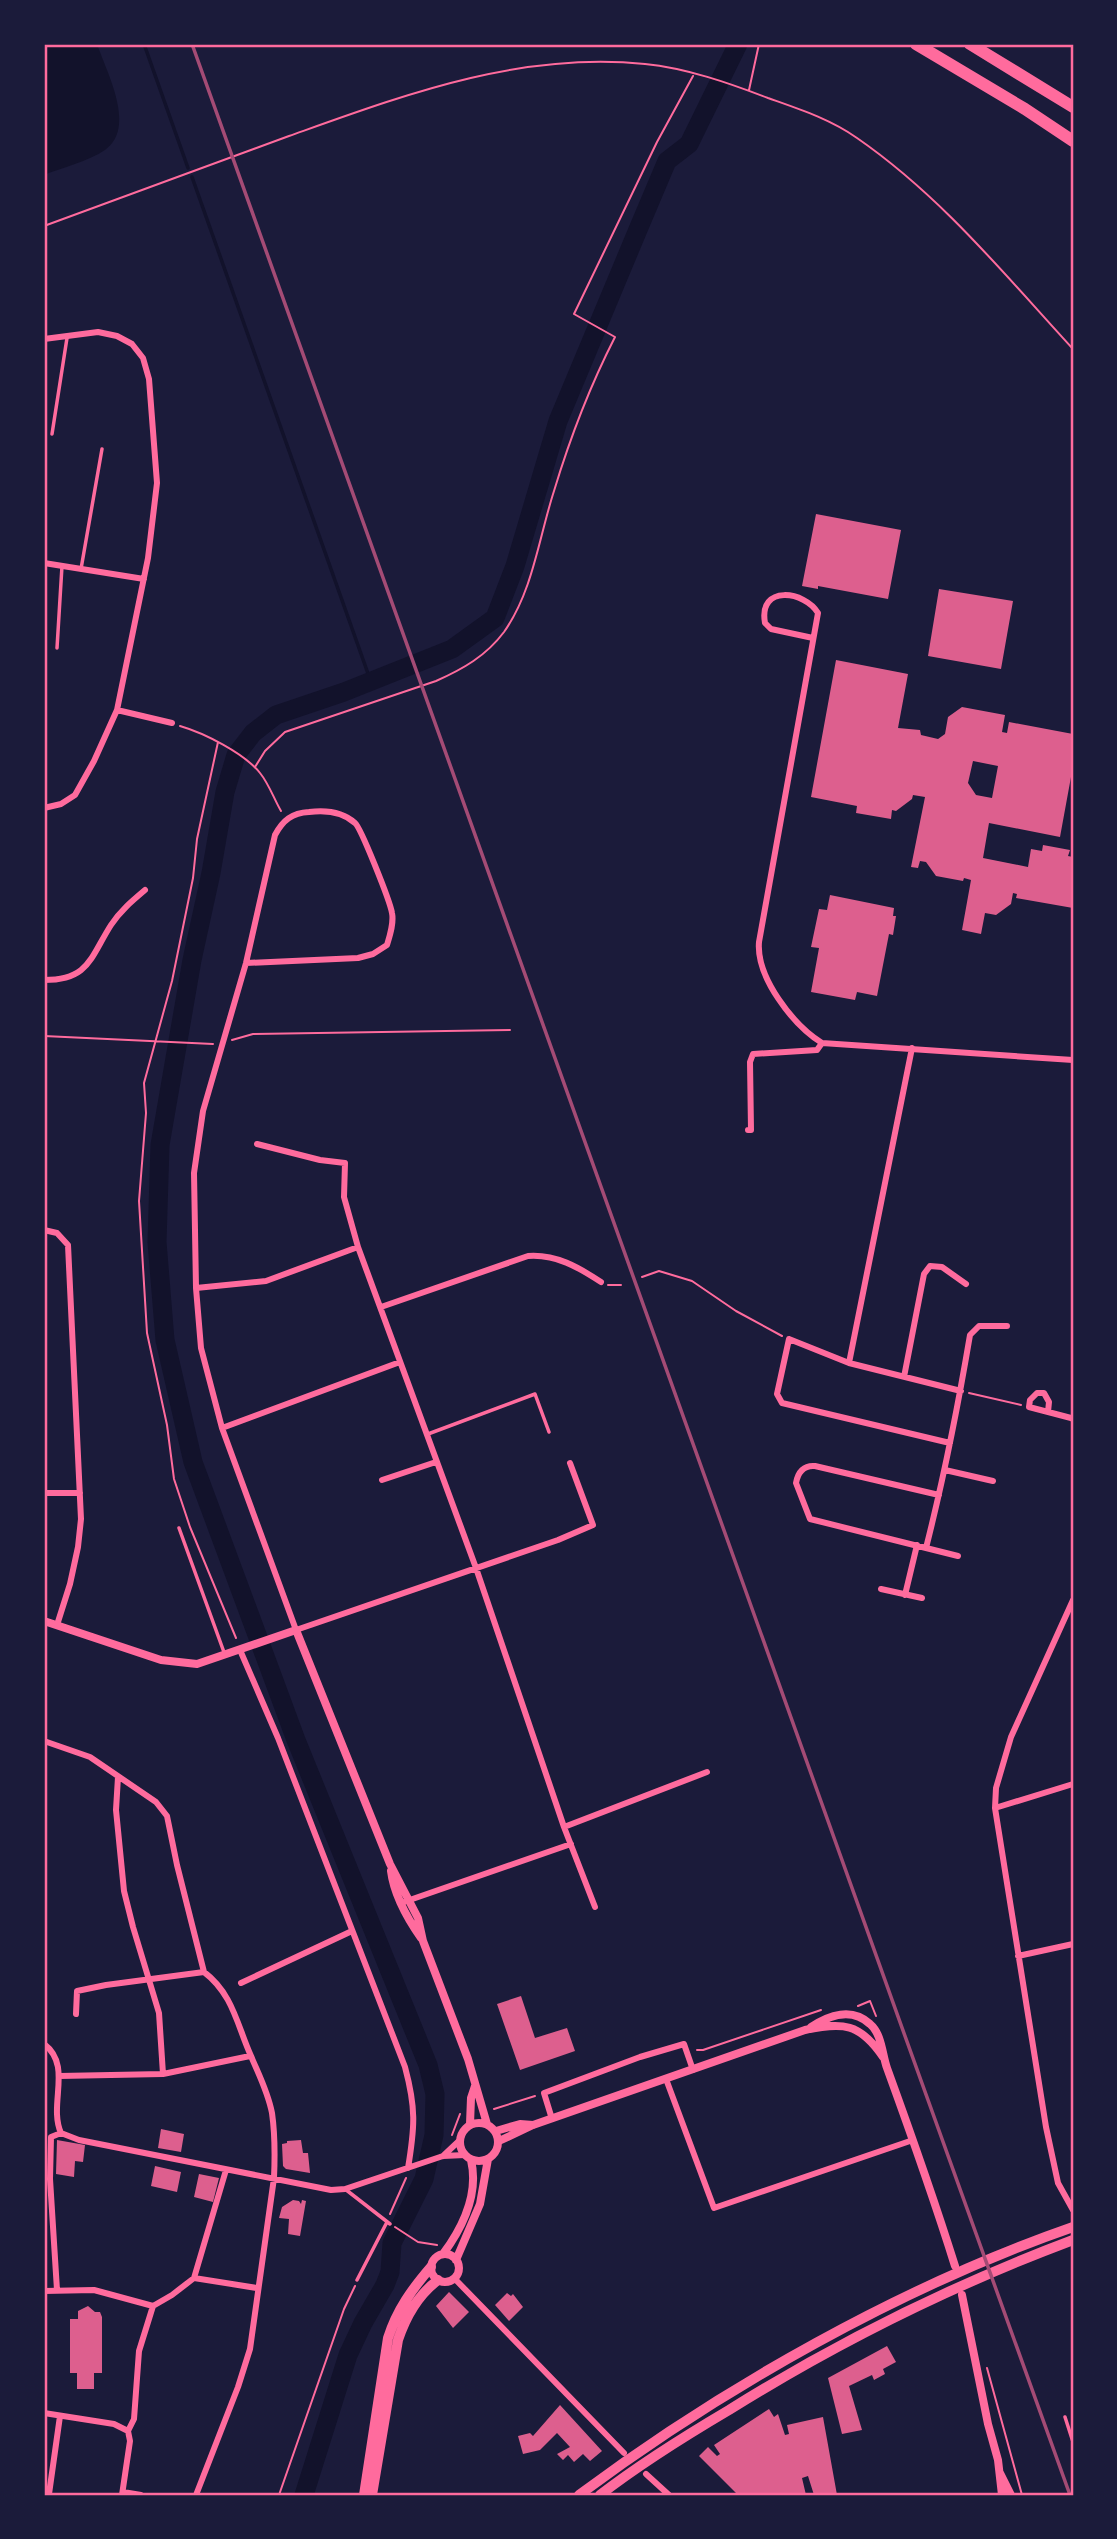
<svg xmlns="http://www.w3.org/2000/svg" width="1117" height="2539" font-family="'Source Sans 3',sans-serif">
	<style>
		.water { fill: #12122b }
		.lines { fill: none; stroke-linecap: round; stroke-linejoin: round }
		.stream { stroke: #12122b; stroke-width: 3.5 }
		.river { stroke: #12122b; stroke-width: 19 }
		.building { fill: #dd5f8e; fill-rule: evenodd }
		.path { stroke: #ff6b9d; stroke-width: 2 }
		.service { stroke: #ff6b9d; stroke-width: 3.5 }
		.minor { stroke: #ff6b9d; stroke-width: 6 }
		.tertiary { stroke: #ff6b9d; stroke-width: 8 }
		.primary { stroke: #ff6b9d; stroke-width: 10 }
		.motorway { stroke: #ff6b9d; stroke-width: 12 }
		.rail { stroke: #a44b75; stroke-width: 3.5 }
		.neatline { fill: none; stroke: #ff6b9d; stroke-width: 2.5 }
	</style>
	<rect width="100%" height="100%" fill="#1b1b3a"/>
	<!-- water -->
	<path class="water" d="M 44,44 L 97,44 C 107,73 137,128 105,150 C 89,161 61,168 44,175 Z"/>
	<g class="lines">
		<!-- stream -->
		<path class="stream" d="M 144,44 L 188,168
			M 192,177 L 371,682"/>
		<!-- river -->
		<path class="river" d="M 304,2495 L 348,2355 L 363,2323 L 385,2285 L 390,2272 L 392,2243 L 424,2179 L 434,2135 L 435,2094 L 428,2065 L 296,1740 L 193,1462 L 165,1340 L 157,1242 L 160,1145 L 192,960 L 211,873 L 225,792 L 236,755 L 253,733 L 276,715 L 344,692 L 452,649 L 495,618 L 515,566 L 558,421 L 637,232 L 667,161 L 689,144 L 738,44"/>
	</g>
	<!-- building -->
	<path class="building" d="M 816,514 L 901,530 L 888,599 L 818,586 L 818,589 L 802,586 Z
		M 939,589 L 1013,601 L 1001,669 L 928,656 Z
		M 836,660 L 908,674 L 898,728 L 920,730 L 921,735 L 938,739 L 945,734 L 948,717 L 962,707 L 1005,715 L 1002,732 L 1007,733 L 1009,722 L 1073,734 L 1073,766 L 1060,837 L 989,823 L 983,858 L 1028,867 L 1031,849 L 1042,851 L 1043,845 L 1070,850 L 1068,856 L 1073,857 L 1073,908 L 1016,898 L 1017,894 L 1013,893 L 1011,904 L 996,915 L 985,913 L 981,934 L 962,930 L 971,880 L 964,878 L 963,881 L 936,876 L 926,862 L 920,861 L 918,868 L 911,867 L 925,797 L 913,795 L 912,799 L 896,811 L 892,810 L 891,819 L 856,813 L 857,806 L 811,797 ZM 973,761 L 998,766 L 992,798 L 976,795 L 968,783 Z
		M 830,895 L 894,908 L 893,916 L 896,916 L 893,935 L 889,934 L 877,996 L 857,992 L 855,1000 L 811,992 L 819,948 L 811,947 L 819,909 L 827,910 Z
		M 521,1996 L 535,2038 L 567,2028 L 575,2051 L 520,2070 L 497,2004 Z
		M 161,2129 L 184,2134 L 181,2152 L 158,2148 Z
		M 57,2140 L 85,2145 L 83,2162 L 75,2161 L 74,2177 L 56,2174 Z
		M 301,2140 L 303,2153 L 308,2153 L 310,2173 L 286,2169 L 283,2166 L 282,2144 L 287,2143 L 287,2141 Z
		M 155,2166 L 181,2172 L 177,2192 L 151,2186 Z
		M 199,2174 L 219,2178 L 213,2202 L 194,2197 Z
		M 293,2200 L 299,2201 L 301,2204 L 302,2200 L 306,2201 L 300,2236 L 288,2234 L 289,2219 L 279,2218 L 282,2207 Z
		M 449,2292 L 469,2312 L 453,2328 L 436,2306 Z
		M 507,2293 L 511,2296 L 513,2294 L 523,2307 L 509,2321 L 495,2305 Z
		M 88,2306 L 95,2312 L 100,2312 L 102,2317 L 102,2373 L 94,2373 L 94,2389 L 77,2389 L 77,2373 L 70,2373 L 70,2319 L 78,2319 L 78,2311 Z
		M 887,2346 L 896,2362 L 883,2369 L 885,2374 L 874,2380 L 872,2375 L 849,2386 L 862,2430 L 842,2434 L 828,2378 Z
		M 560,2405 L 602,2451 L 590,2461 L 583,2454 L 574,2462 L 568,2455 L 563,2460 L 557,2454 L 570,2447 L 557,2433 L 540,2450 L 523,2454 L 518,2436 L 530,2433 L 533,2436 Z
		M 769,2409 L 774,2417 L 778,2414 L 785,2435 L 789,2434 L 787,2425 L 823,2417 L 837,2495 L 814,2495 L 808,2476 L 802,2478 L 806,2495 L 738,2495 L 699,2456 L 708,2447 L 717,2456 L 720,2454 L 714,2445 Z"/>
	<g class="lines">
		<!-- path -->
		<path class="path" d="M 749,90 L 759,44
			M 44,226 C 126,196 207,166 289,136 C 404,95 520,51 645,64 C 686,68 729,83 768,98 C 799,109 830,119 857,138 C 941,196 1005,275 1073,349
			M 180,726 C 204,733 244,753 260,773 C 269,784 274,799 281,811
			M 218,742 L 197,839 L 193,878 L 172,981 L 144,1083 L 146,1113 L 139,1201 L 147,1333 L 167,1425 L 174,1479 L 190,1527 L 236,1638
			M 255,767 L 265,751 L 285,732 L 436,681 C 463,669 486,656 504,632 C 533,591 539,537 554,491 C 570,438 590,386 615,337 L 574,314 L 657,142 L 693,76
			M 44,1036 L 213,1044
			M 232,1040 L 253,1034 L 510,1030
			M 642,1277 L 659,1271 L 692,1281 L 736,1311 L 782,1336
			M 608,1285 L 621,1285
			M 969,1393 L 1021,1405
			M 858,2006 L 870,2001 L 876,2016
			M 697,2050 L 703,2050 L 821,2010
			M 494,2109 L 535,2096
			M 452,2135 L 460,2114
			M 390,2214 L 406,2178
			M 395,2227 L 418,2242 L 437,2245
			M 987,2368 L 1022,2495
			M 279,2495 L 344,2309 L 355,2286"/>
		<!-- service -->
		<path class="service" d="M 52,434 L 67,338
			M 81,569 L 102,449
			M 57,648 L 62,566
			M 428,1434 L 535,1394 L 549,1432
			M 179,1528 L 225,1655
			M 345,2189 L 390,2224
			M 357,2280 L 387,2222
			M 1065,2417 L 1073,2442"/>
		<!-- minor -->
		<path class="minor" d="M 44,339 L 98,332 L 117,336 L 132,344 L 143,358 L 149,379 L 157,483 L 148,558 L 117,710 L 94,761 L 75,795 L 61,804 L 44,808
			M 44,563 L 144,579
			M 813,638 L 771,629 L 765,623 C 758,584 805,591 818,613 L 759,942 C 756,977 793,1025 822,1043 L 1073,1060
			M 117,710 L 172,723
			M 246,963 L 358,958 L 373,954 L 387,945 C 390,935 394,923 392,913 C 390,901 361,828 355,823 C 342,811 325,810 309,812 C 292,813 283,820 275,835 L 246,963 L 203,1111 L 194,1173 L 196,1288 L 201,1348 L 222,1428 L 296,1630 L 558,1540 L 593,1525 L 570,1463
			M 44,980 C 89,980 90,958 111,925 C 120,911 132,901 145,890
			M 748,1130 L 751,1130 L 750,1062 L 753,1054 L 817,1050 L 822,1043
			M 257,1144 L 320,1160 L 345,1163 L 344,1197 L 358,1247 L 476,1568 L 564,1827 L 595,1907
			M 44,1230 L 57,1233 L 68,1245 L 81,1519 L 78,1547 L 70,1584 L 57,1625
			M 196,1288 L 266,1281 L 358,1247
			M 381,1307 L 528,1256 C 556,1254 578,1267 601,1282
			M 849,1363 L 912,1048
			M 904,1377 L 924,1274 L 930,1266 L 942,1267 L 966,1284
			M 1048,1412 L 1049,1402 L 1044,1393 L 1037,1393 L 1030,1400 L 1029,1407 L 1071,1418 L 1073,1419
			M 222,1428 L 400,1362
			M 950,1443 L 782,1403 L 777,1394 L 789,1339 L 849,1363 L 961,1391
			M 945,1470 L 993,1481
			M 382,1480 L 436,1462
			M 44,1493 L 80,1493
			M 939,1495 L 815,1466 C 804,1465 798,1472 796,1483 L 810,1519 L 926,1548 C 944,1477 958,1406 970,1335 L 979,1326 L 1007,1326
			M 926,1548 L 958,1556
			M 881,1589 L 922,1598
			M 905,1595 L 917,1545
			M 1073,1600 L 1011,1737 L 996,1788 L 995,1808 L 1046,2127 L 1058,2183 L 1073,2210
			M 240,1650 L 278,1738 L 405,2067 C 416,2108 415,2126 408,2168
			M 44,1741 L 90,1757 L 156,1802 L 167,1816 L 177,1865 L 204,1972 C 233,1994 237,2025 251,2056 C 259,2075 268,2092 272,2113 C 275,2134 275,2156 274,2178 L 250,2349 L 238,2387 L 196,2495
			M 118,1777 L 116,1810 L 124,1891 L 133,1927 L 159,2013 L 163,2074
			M 995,1808 L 1073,1784
			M 564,1827 L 707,1772
			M 401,1903 L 571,1844
			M 1018,1956 L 1073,1944
			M 241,1983 L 352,1931
			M 76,2014 L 77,1991 L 106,1985 L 204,1972
			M 44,2044 C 73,2066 48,2104 61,2133
			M 59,2076 L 163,2074 L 250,2056
			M 666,2079 L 714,2208 L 913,2140
			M 552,2119 L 544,2093 L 640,2057 L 684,2044 L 693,2070
			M 61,2133 L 79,2140 L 331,2190 L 345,2189 L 443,2156 L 465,2155
			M 443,2156 L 460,2140
			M 194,2278 L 257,2288
			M 454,2278 L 624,2453
			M 57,2290 L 50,2179 L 51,2137 L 61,2133
			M 44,2291 L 94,2290 L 153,2306
			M 44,2413 L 114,2424 L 128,2431 L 130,2441 L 122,2495
			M 128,2431 L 134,2419 L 139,2351 L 153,2306 L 172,2295 L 194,2278 L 226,2170
			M 646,2474 L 669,2495
			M 123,2492 L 141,2495
			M 49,2494 L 60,2416"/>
		<!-- tertiary -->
		<path class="tertiary" d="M 44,1621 L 161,1660 L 197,1664 L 296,1630 L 390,1864 L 418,1918 L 423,1941 L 468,2059 L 487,2124
			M 391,1871 C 394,1895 407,1918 421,1938
			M 811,2027 C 829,2015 852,2007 870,2024 C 882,2034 882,2054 887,2068 C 911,2134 934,2199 955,2266
			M460 2142a19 19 0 1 1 38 0a19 19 0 1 1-38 0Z
			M 470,2124 L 471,2098 L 475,2086
			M 496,2131 L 520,2124 L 533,2125
			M 499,2141 L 533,2125 L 805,2030 C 843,2022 860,2023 883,2057
			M 443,2254 C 463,2227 479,2194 471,2160
			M431 2268a14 14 0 1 1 28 0a14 14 0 1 1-28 0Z
			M 456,2260 L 480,2204 L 488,2159
			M 962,2295 L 988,2424 L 998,2460 L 1002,2495
			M 1000,2473 L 1011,2495"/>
		<!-- primary -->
		<path class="primary" d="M 364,2495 L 388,2338 C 397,2310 412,2289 431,2267
			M 372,2495 L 398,2340 C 406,2316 418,2295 438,2280
			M 579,2495 C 724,2387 903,2286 1073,2227
			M 600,2495 C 640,2464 685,2436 729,2410 C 838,2342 953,2285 1073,2240"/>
		<!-- motorway -->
		<path class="motorway" d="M 916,44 L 1025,109 L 1073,141
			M 970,44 L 1073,107"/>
		<!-- rail -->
		<path class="rail" d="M 192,44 C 489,860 775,1679 1070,2495"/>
	</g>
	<!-- border -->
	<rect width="1117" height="2539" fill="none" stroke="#1b1b3a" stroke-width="91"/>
	<rect x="46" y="46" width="1026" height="2448" class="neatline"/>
</svg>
